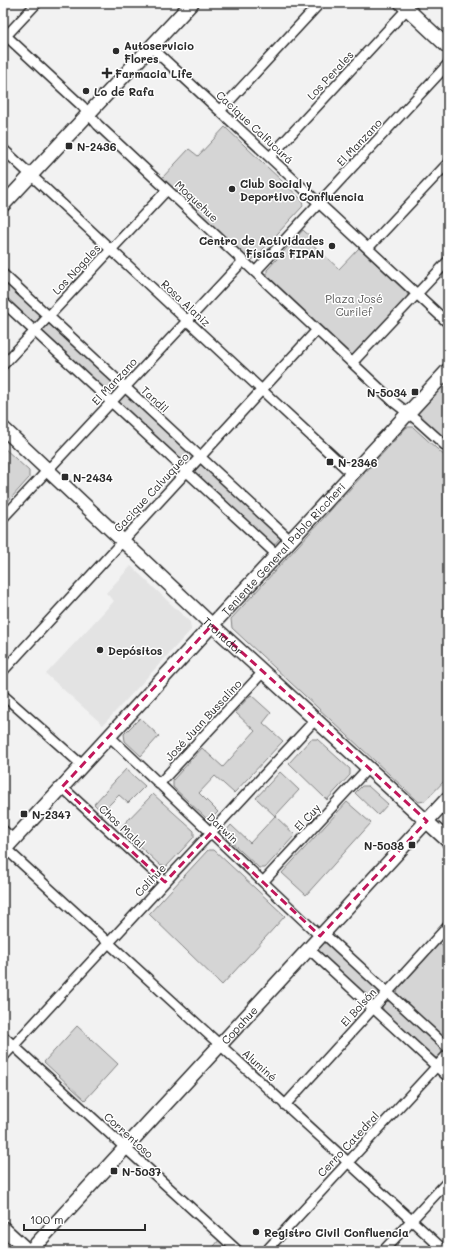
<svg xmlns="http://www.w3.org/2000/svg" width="451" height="1254" font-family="Mali,sans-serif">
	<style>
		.built { fill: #e3e3e3 }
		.green { fill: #d5d5d5; stroke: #808080 }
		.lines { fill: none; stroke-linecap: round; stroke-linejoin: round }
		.street-casing { stroke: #2b2b2b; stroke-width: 12 }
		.secondary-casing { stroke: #2b2b2b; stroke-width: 16 }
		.street { stroke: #fff; stroke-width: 9 }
		.secondary { stroke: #fff; stroke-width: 13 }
		.marked { fill: none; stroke: #c2185b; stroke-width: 3; stroke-dasharray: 8 5; stroke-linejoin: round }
		.poi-dot { fill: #2b2b2b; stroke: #fff; stroke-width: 1.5 }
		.labels { text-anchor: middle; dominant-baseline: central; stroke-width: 3; stroke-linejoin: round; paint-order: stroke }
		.poi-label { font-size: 11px; font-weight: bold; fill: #2b2b2b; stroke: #fff; text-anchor: start }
		.street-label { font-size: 11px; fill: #2b2b2b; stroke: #fff }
		.park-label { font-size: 11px; fill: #565656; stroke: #fff }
	</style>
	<rect width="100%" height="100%" fill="#f2f2f2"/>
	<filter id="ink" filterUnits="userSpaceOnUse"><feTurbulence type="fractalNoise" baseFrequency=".025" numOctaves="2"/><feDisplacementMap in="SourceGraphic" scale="8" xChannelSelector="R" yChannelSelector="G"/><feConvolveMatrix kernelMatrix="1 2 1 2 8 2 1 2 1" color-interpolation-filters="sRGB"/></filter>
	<g filter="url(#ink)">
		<!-- built -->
		<path class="built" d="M 131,566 L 190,622 L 191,630 L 103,725 L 46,674 L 114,601 L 106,593 Z"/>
		<!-- green -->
		<path class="green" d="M 225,127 L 302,200 L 303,206 L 254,259 L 249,260 L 162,178 L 189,149 L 198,156 Z
			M 303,230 L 312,238 L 309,241 L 339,269 L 359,248 L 407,293 L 408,297 L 353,356 L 351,356 L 300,311 L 302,309 L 267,276 L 267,270 Z
			M 3,279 L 42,315 L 34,324 L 3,296 Z
			M 50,322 L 119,386 L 110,396 L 41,332 Z
			M 448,379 L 448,443 L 416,413 Z
			M 126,392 L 194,456 L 186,466 L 117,401 Z
			M 407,427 L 413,427 L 448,459 L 448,777 L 425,801 L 419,802 L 232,628 L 231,619 Z
			M 3,447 L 29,471 L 29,478 L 3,507 Z
			M 202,463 L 281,537 L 272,547 L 193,473 Z
			M 251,695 L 271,713 L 263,723 L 283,741 L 234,793 L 215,776 L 199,793 L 218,812 L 212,818 L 206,818 L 173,787 L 173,780 L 202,748 L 223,767 L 255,731 L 235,712 Z
			M 140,718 L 159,736 L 141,756 L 125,741 L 124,734 Z
			M 311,739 L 317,739 L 350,769 L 350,775 L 327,800 L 289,763 Z
			M 126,769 L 145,786 L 128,803 L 119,795 L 102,812 L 94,804 Z
			M 280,772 L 299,790 L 275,816 L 295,835 L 265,868 L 259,868 L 226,837 L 226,831 L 231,825 L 250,843 L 275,816 L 256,798 Z
			M 362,786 L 368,786 L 388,804 L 378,815 L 355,793 Z
			M 153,794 L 194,831 L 194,837 L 167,866 L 161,866 L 120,828 Z
			M 347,802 L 371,823 L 306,895 L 282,873 Z
			M 208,850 L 214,850 L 285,916 L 222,985 L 149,914 Z
			M 323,942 L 327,943 L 378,990 L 379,994 L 377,998 L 373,999 L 370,999 L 319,952 L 317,949 Z
			M 440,943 L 448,951 L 448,1042 L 397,995 L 398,989 Z
			M 386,1001 L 392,1002 L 440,1047 L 442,1053 C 441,1057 437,1059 433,1057 L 384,1012 L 382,1006 Z
			M 77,1026 L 118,1064 L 85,1100 L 44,1062 Z
			M 220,1239 L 233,1251 L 210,1251 Z"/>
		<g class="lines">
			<!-- street casing -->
			<g class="street-casing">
				<path id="street" d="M 3,33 L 82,106 L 98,125 L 395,403 L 417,420 L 448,448
					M 6,36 L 37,3
					M 151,47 L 448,323
					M 220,111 L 320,3
					M 3,149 L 352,474
					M 270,157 L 407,9
					M 368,248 L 448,163
					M 255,272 L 448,64
					M 3,274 L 290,540
					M 3,302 L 277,555
					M 352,363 L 448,261
					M 3,365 L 167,190
					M 3,518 L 243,261
					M 3,671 L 317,330
					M 3,695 L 82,765
					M 109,736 L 320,936
					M 159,784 L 263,672
					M 62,787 L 165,882
					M 3,830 L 13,839
					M 5,848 L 445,1251
					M 263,882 L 368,768
					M 323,933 L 448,1048
					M 309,949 L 448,1077
					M 3,1036 L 238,1251
					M 3,1057 L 315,720
					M 285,1105 L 448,926
					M 266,1251 L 448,1054
					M 383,1251 L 448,1181"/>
			</g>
			<!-- secondary casing -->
			<g class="secondary-casing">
				<g id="secondary">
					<path d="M 401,3 L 448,47"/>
					<path d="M 3,205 L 192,3"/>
					<path id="s1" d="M 3,428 L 212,625 L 448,841"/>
					<path id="s2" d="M 3,851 L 448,370"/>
					<path d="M 3,1228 L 28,1251"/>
					<path id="s3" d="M 30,1251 L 448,798"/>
				</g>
			</g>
			<!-- street -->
			<use href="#street" class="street"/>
			<!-- secondary -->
			<use href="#secondary" class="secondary"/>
		</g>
	</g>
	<!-- marked area -->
	<path class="marked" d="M 212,625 L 427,821 L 320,936 L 211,833 L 165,882 L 62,787 Z"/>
	<!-- markers -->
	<g class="poi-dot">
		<circle cx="116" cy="51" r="4"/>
		<path d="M105 67h4v4h4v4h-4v4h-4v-4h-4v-4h4z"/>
		<circle cx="86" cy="91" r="4"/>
		<rect x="65" y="142" width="8" height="8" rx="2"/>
		<circle cx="232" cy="189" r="4"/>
		<circle cx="332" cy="246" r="4"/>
		<rect x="411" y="388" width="8" height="8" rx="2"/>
		<rect x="326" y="458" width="8" height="8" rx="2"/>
		<rect x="61" y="473" width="8" height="8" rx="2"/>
		<circle cx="100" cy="650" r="4"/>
		<rect x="20" y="810" width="8" height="8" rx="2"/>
		<rect x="408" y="841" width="8" height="8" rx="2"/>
		<rect x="110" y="1167" width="8" height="8" rx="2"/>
		<circle cx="256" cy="1232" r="4"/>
	</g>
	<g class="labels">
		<!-- poi labels -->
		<g class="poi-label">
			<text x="124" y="45">Autoservicio<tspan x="124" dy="13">Flores</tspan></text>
			<text x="115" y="73">Farmacia Life</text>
			<text x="94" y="91">Lo de Rafa</text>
			<text x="77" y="146">N-2436</text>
			<text x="240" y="183">Club Social y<tspan x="240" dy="13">Deportivo Confluencia</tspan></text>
			<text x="324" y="240" text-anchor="end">Centro de Actividades<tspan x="324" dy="13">Físicas FIPAN</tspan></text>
			<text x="407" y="392" text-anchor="end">N-5034</text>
			<text x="338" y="462">N-2346</text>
			<text x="73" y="477">N-2434</text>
			<text x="108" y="650">Depósitos</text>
			<text x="32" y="814">N-2347</text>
			<text x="404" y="845" text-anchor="end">N-5038</text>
			<text x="122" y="1171">N-5037</text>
			<text x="264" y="1232">Registro Civil Confluencia</text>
		</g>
		<!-- street labels -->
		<g class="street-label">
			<text transform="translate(330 75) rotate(-47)">Los Perales</text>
			<text transform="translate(255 127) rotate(43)">Cacique Calfucurá</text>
			<text transform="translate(359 142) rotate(-47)">El Manzano</text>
			<text transform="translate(197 201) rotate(43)">Moquehue</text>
			<text transform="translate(76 269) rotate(-47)">Los Nogales</text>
			<text transform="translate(186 303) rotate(43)">Rosa Alaniz</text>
			<text transform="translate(114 381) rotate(-47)">El Manzano</text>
			<text transform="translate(155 399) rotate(43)">Tandil</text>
			<text transform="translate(151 492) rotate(-47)">Cacique Calvuqueo</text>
			<text stroke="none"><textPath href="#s2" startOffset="412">Teniente General Pablo Riccheri</textPath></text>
			<text stroke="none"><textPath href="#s1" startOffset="303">Tronador</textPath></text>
			<text transform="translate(203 720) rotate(-47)">José Juan Bussalino</text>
			<text transform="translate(307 817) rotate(-47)">El Cuy</text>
			<text transform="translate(122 826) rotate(43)">Chos Malal</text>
			<text transform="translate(223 828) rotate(43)">Darwin</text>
			<text transform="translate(150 880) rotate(-47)">Colihue</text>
			<text transform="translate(358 1007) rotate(-48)">El Bolsón</text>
			<text stroke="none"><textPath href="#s3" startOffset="308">Copahue</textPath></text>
			<text transform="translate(260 1065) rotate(42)">Aluminé</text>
			<text transform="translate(129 1135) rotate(42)">Correntoso</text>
			<text transform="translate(348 1144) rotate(-47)">Cerro Catedral</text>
		</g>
		<!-- park labels -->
		<g class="park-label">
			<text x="354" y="298">Plaza José<tspan x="354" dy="13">Curilef</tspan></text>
		</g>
	</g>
	<!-- margin -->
	<rect width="451" height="1254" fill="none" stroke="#fff" stroke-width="16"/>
	<rect x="8" y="8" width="435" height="1238" fill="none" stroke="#2b2b2b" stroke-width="1.5" filter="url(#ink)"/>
	<!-- scale -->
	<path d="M24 1224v6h121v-6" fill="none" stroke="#2b2b2b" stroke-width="2"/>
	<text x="30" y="1224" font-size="12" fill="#2b2b2b" stroke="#ffffff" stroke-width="3" paint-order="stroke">100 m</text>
</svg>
